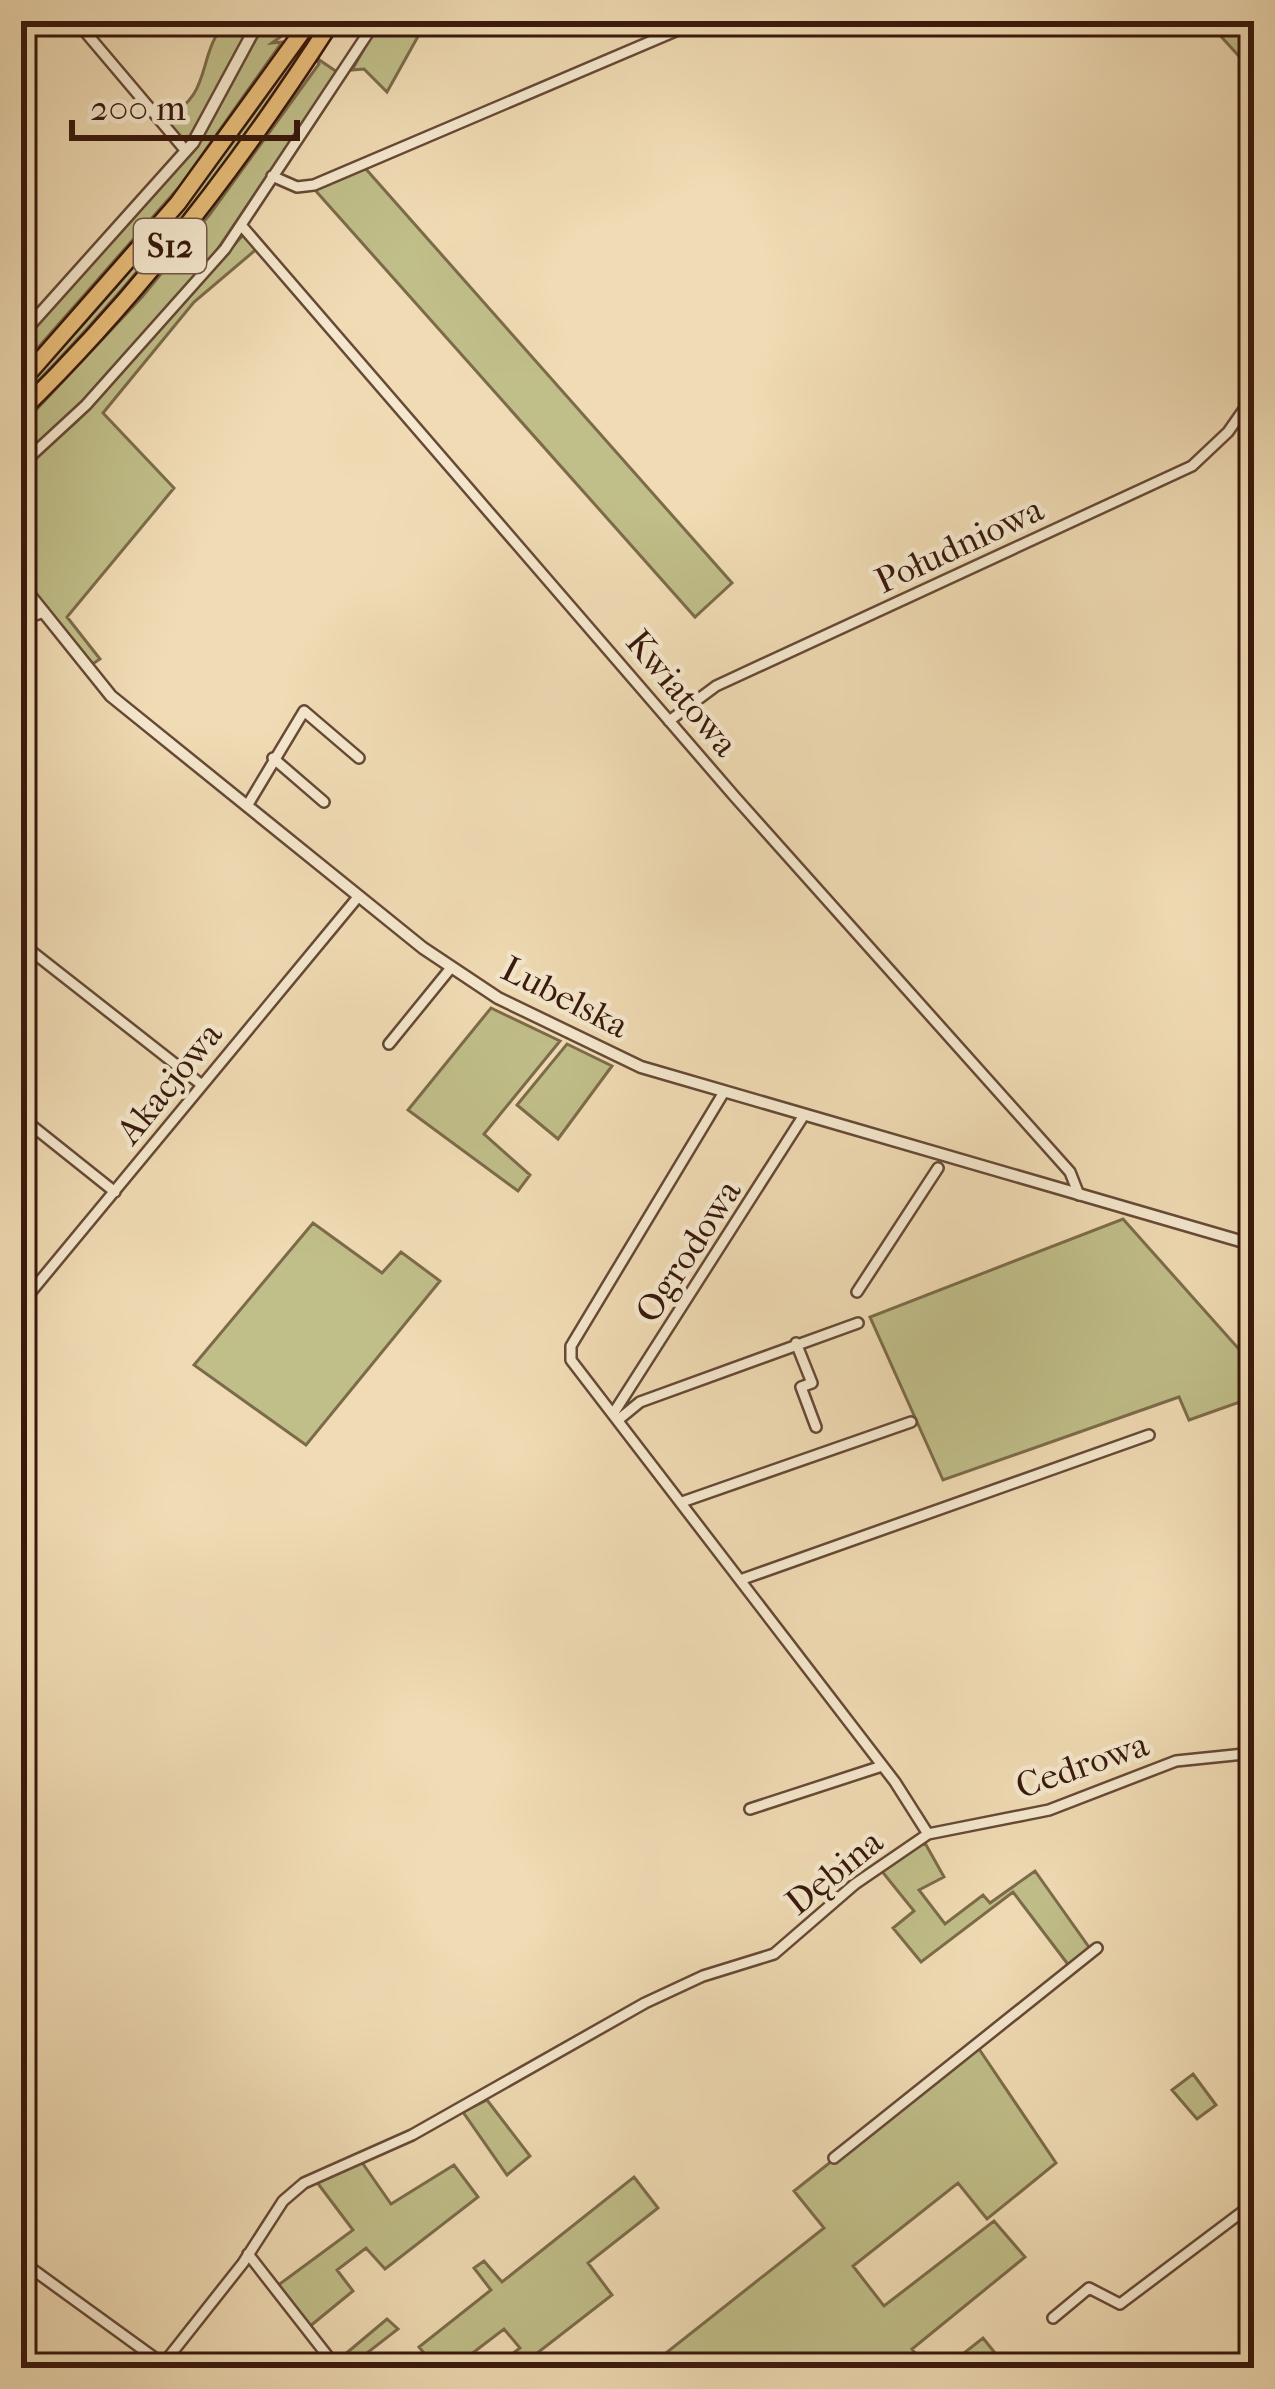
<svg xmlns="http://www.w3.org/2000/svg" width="1275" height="2389" font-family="'IM FELL French Canon',serif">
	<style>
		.green { fill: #c0be89; stroke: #7c6b4a; stroke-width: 3 }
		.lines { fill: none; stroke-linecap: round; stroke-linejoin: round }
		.minor-casing { stroke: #664936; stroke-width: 14 }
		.tertiary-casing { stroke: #664936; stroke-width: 15 }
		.motorway-casing { stroke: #38180c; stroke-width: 20 }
		.minor { stroke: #f5e8ce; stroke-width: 9 }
		.tertiary { stroke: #f5e8ce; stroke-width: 10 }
		.motorway { stroke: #e8be7a; stroke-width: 15 }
		.labels { text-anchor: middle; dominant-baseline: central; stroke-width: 9; stroke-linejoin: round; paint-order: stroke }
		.shield { fill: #f5e8ce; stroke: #715646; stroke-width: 3 }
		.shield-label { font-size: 33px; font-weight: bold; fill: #38180c }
		.street-label { font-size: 36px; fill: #38180c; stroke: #f5e8ce }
	</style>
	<rect width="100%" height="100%" fill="#f0dbb4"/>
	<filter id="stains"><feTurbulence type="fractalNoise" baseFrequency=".00167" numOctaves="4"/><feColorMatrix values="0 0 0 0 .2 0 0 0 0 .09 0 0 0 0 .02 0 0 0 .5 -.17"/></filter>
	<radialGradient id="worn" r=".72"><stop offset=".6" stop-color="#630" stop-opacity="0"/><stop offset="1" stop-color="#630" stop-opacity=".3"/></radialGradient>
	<!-- green -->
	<path class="green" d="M 227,21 L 253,24 L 191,139 L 181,141 L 165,118 C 215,94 195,55 227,21 Z
		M 254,21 L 283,35 L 272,43 L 282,42 L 180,186 L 21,367 L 21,343 L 207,129 L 260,28 L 263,34 L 262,27 Z
		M 318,21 L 326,21 C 236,157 135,282 21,399 L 21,392 C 131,276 230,154 318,21 Z
		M 380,21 L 435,21 L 421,31 L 387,92 L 364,69 L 352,70 Z
		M 1207,21 L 1240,21 L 1254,37 L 1254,57 L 1246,64 Z
		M 315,57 L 337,72 L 211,259 L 75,412 L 21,459 L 21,426 L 142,297 L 210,214 L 319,64 Z
		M 365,168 L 732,583 L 695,617 L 315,190 Z
		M 243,235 L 259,247 L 194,302 L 103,413 L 174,488 L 67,617 L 100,659 L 91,665 L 21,578 L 21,470 L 76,422 Z
		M 491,1008 L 560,1041 L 484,1134 L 530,1175 L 518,1191 L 408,1110 Z
		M 567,1044 L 612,1066 L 558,1139 L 517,1105 Z
		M 1123,1219 L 1254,1366 L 1254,1397 L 1189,1420 L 1179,1397 L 943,1480 L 870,1317 Z
		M 313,1223 L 382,1273 L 401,1252 L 440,1281 L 306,1445 L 194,1365 Z
		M 925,1843 L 944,1877 L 919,1890 L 945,1924 L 983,1895 L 990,1903 L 1035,1871 L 1091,1950 L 1070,1967 L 1013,1892 L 921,1962 L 893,1928 L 914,1911 L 880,1869 Z
		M 977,2046 L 1056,2163 L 987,2219 L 958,2183 L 853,2266 L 884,2306 L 994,2221 L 1025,2257 L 912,2349 L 926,2368 L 647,2368 L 824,2228 L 794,2191 Z
		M 1193,2074 L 1216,2105 L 1197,2119 L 1172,2090 Z
		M 487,2100 L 530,2156 L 507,2175 L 463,2112 Z
		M 361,2161 L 391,2204 L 454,2165 L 478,2197 L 385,2269 L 366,2248 L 337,2270 L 353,2291 L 309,2327 L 277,2286 L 353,2230 L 316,2181 Z
		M 634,2177 L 658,2208 L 588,2263 L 612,2295 L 518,2368 L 494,2368 L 520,2348 L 504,2329 L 453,2368 L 436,2368 L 419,2347 L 491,2290 L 474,2268 L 484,2261 L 502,2282 Z
		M 387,2319 L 398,2329 L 354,2363 L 357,2368 L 343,2368 L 337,2361 Z
		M 983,2338 L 1007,2368 L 945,2368 Z"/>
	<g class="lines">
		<!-- minor casing -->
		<g class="minor-casing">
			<path id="minor" d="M 76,21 L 186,151
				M 272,176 L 297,187 L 314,185 L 699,21
				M 241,225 L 735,797 L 1070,1172 L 1079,1195
				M 21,465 L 86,405 L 225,249 L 376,21
				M 21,620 L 44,612
				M 669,721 L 716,686 L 1192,466 L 1228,432 L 1254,395
				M 273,758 L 324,802
				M 247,806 L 304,711 L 359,758
				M 21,943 L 202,1085
				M 389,1044 L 450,969
				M 724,1092 L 571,1346 L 571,1360 L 895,1782 L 928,1834
				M 21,1117 L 115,1192
				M 857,1292 L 938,1168
				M 21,1304 L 358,897
				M 796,1343 L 812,1383 L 801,1387 L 816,1427
				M 613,1414 L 804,1115
				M 618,1420 L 640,1402 L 858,1323
				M 682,1502 L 911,1422
				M 740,1580 L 1149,1435
				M 750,1809 L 882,1766
				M 834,2158 L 1097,1948
				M 248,2254 L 337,2368
				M 21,2261 L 163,2364
				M 1053,2318 L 1089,2288 L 1120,2304 L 1254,2203
				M 160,2368 L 243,2263 L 283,2201 L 304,2183 L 412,2135 L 645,2003 L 703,1976 L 774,1954 L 855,1884 L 928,1834 L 1049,1810 L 1176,1761 L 1254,1753"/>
		</g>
		<!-- tertiary casing -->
		<g class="tertiary-casing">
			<path id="tertiary" d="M 21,335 L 193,143 L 259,21
				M 21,584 L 111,696 L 423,948 L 498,998 L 641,1067 L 1254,1245"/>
		</g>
		<!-- motorway casing -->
		<g class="motorway-casing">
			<path id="motorway" d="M 21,382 L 178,203 L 310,21
				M 21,411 C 140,295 242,161 332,21"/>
		</g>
		<!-- minor -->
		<use href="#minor" class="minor"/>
		<!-- tertiary -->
		<use href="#tertiary" class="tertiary"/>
		<!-- motorway -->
		<use href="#motorway" class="motorway"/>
	</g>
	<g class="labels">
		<!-- shield labels -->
		<rect class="shield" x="134" y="219" width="72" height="54" rx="9"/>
		<g class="shield-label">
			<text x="170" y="246">S12</text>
		</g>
		<!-- street labels -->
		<g class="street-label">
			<text transform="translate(959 545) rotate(-25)">Południowa</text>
			<text transform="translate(682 693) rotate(50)">Kwiatowa</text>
			<text transform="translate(565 997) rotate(27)">Lubelska</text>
			<text transform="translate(169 1083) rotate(-51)">Akacjowa</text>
			<text transform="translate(688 1251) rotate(-57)">Ogrodowa</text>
			<text transform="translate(1082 1765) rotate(-19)">Cedrowa</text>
			<text transform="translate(834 1872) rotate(-39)">Dębina</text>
		</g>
	</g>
	<!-- margin -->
	<rect width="1275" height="2389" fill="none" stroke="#f0dbb4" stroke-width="72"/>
	<rect x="24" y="24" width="1227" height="2341" fill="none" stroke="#38180c" stroke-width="6"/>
	<rect x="36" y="36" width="1203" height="2317" fill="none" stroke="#38180c" stroke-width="3"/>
	<!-- scale -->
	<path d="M72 120v18h225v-18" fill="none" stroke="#38180c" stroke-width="6"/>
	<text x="90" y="120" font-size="36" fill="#38180c" stroke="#f5e8ce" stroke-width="9" paint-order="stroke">200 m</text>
	<rect width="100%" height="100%" filter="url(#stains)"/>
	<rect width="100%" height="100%" fill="url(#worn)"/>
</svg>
